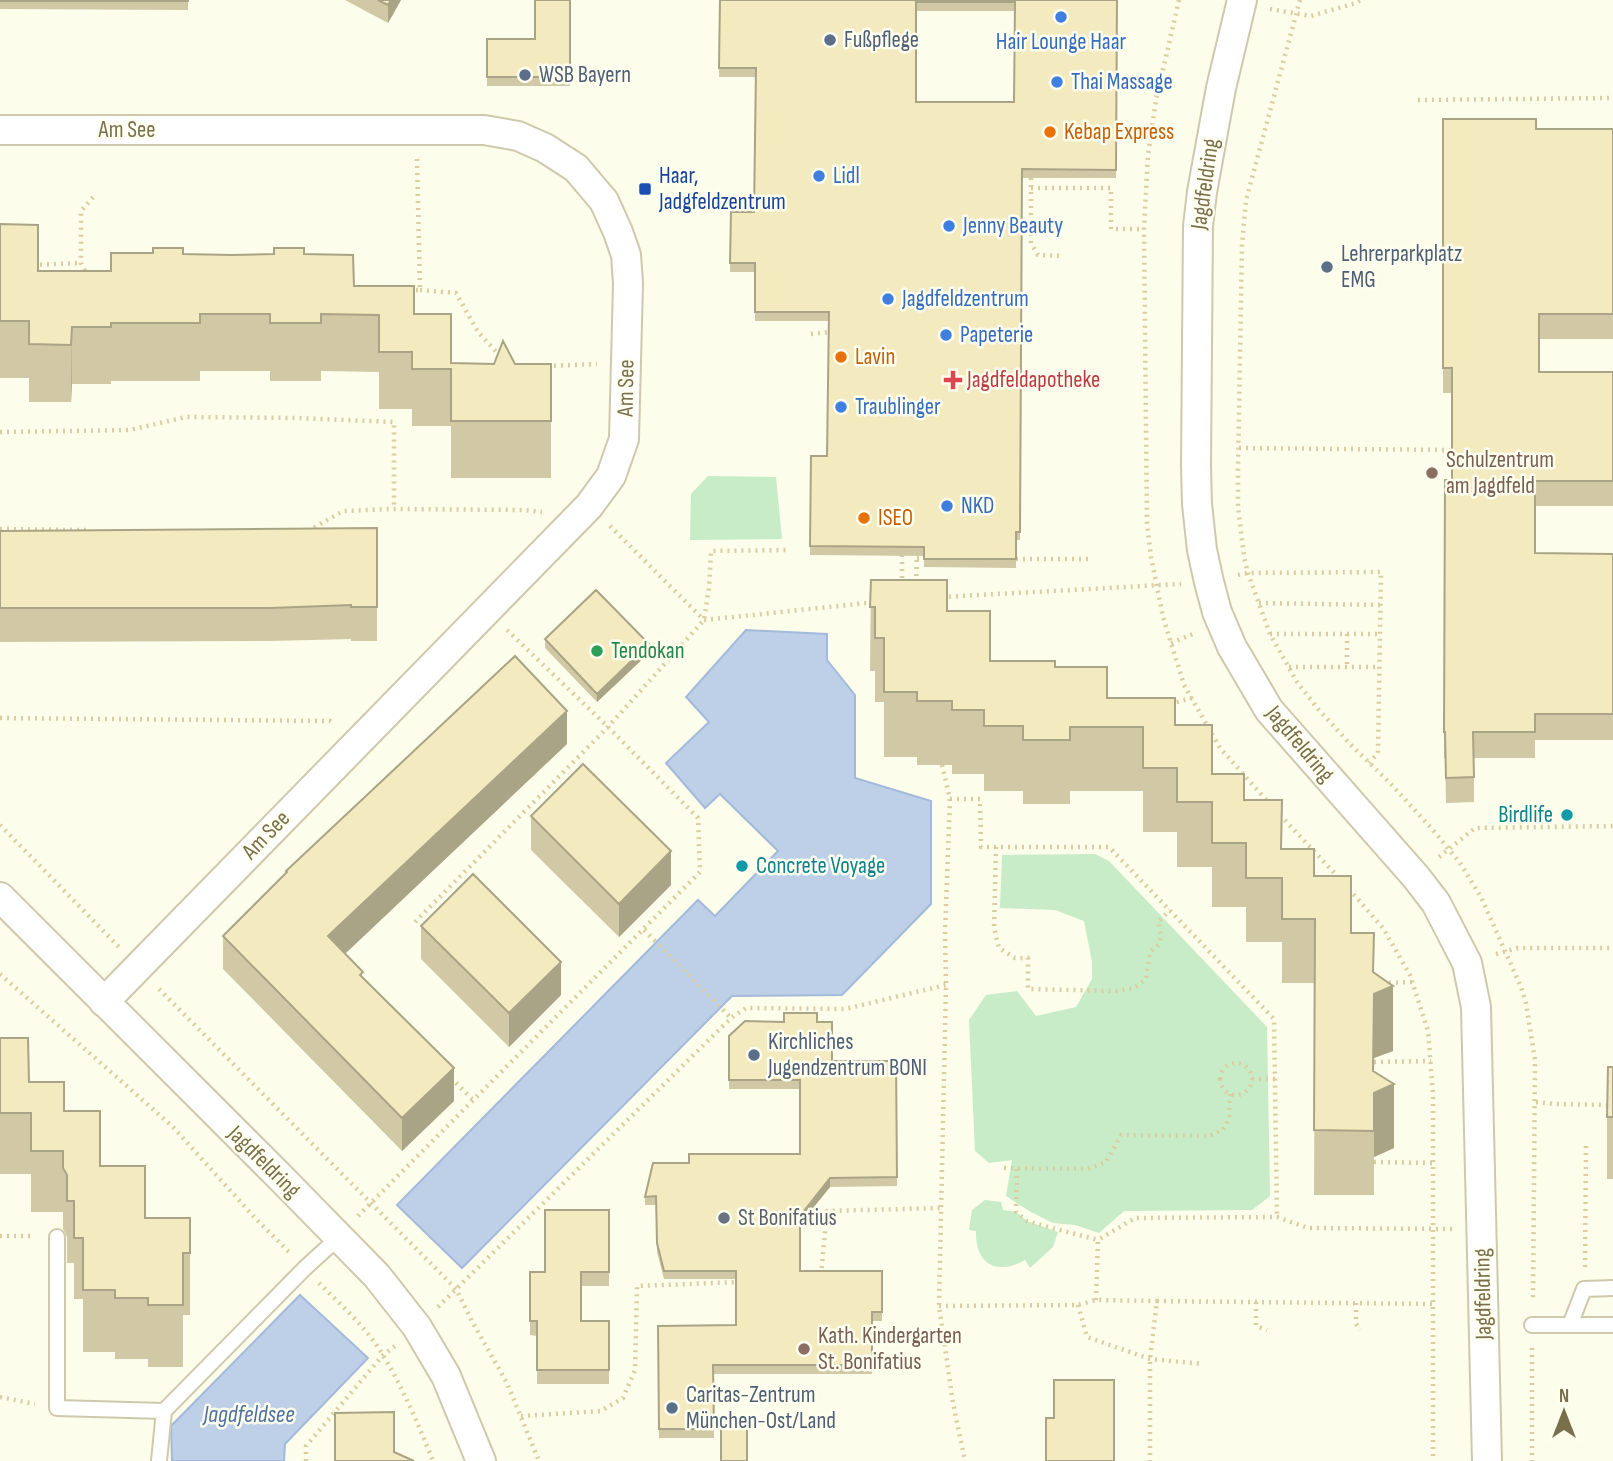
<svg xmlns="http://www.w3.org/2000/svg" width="1613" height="1461" font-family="'Sofia Sans Condensed',sans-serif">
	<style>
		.green { fill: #c7ecc7 }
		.water { fill: #bdd0e8; stroke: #a3bada; stroke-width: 2 }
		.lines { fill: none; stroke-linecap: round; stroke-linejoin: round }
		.lane-casing { stroke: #cec9ac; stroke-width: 18 }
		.street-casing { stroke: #cec9ac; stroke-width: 32 }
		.path { stroke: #d9cea3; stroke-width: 4.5; stroke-dasharray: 2 5; stroke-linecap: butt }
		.lane { stroke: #fff; stroke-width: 14 }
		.street { stroke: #fff; stroke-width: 28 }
		.wall { fill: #d1c9a5; fill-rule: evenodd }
		.shaded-wall { fill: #aaa486 }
		.building { fill: #f3eac0; stroke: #aaa486; stroke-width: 2; fill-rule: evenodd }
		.shop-dot { fill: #3f7fe0; stroke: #fffff0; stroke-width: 2.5 }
		.service-dot { fill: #5c6f8a; stroke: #fffff0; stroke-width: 2.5 }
		.food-dot { fill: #e8710a; stroke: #fffff0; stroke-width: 2.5 }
		.transit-dot { fill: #1a4fb4; stroke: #fffff0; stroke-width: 2.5 }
		.health-dot { fill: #e0444e; stroke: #fffff0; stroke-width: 2.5 }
		.education-dot { fill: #8d6e63; stroke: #fffff0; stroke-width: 2.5 }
		.leisure-dot { fill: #2e9e5b; stroke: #fffff0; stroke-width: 2.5 }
		.culture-dot { fill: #0f9aa8; stroke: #fffff0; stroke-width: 2.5 }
		.worship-dot { fill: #6b7280; stroke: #fffff0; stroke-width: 2.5 }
		.labels { text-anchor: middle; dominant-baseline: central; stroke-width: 5; stroke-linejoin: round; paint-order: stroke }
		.service-label { font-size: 23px; fill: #4e5e75; stroke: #fffff0; text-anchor: start }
		.shop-label { font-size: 23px; fill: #366cbe; stroke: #fffff0; text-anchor: start }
		.street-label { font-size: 23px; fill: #796f4c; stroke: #fffff0 }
		.food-label { font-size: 23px; fill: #c56008; stroke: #fffff0; text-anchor: start }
		.transit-label { font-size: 23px; fill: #164399; stroke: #fffff0; text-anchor: start }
		.health-label { font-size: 23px; fill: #be3a42; stroke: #fffff0; text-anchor: start }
		.education-label { font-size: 23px; fill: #785e54; stroke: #fffff0; text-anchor: start }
		.leisure-label { font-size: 23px; fill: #27864d; stroke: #fffff0; text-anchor: start }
		.culture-label { font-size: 23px; fill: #0d838f; stroke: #fffff0; text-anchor: end }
		.worship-label { font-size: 23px; fill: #5b616d; stroke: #fffff0; text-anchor: start }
		.water-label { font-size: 24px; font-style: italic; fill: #4d71a2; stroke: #fffff0 }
	</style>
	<rect width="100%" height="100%" fill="#fcfdea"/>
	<!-- green -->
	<path class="green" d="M 708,476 L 776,477 L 782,539 L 690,540 L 691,494 Z
		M 1095,854 L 1109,861 L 1267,1027 L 1270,1196 L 1252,1210 L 1124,1211 L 1099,1233 L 1075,1225 L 1053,1223 L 1031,1212 L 1006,1196 L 1012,1160 L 989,1163 L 975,1151 L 969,1020 L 986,995 L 1017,991 L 1036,1016 L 1076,1007 L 1092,979 L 1092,962 L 1084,921 L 1055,910 L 1000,908 L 1002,855 Z
		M 985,1200 L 1001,1202 L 1003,1210 L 1016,1212 L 1027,1221 L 1058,1232 L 1053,1247 L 1030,1268 L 1025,1260 C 997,1276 975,1264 976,1231 L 969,1230 L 972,1210 Z"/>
	<!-- water -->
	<path class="water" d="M 746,630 L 827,634 L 827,660 L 855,695 L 855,778 L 931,801 L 931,904 L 842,995 L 732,996 L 462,1268 L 397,1205 L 698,900 L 715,916 L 778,851 L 720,794 L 705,808 L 666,763 L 709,722 L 686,697 Z
		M 300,1295 L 368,1358 L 285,1444 L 284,1461 L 172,1461 L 171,1426 Z"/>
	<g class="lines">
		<!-- lane casing -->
		<g class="lane-casing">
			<path id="lane" d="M 57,1237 L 57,1408 L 164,1411
				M 1532,1325 L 1613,1325
				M 1570,1325 L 1584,1289 L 1613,1288
				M 159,1461 L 164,1411 L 305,1268 L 339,1237"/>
		</g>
		<!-- street casing -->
		<g class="street-casing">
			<path id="street" d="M 1242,0 L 1221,88 L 1202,192 L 1198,226 L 1196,466 L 1197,504 L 1202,550 L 1209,582 L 1217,612 L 1232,647 L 1269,710 L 1416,877 L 1436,903 L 1467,963 L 1476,1007 L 1487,1461
				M 0,130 L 484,130 L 518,136 L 545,148 L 576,168 L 604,201 L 618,232 L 626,255 L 628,283 L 624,439 L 611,476 L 589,506 L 104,1002
				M 0,897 L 281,1178 L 377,1276 L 417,1327 L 446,1376 L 481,1461"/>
		</g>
		<!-- path -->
		<path class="path" d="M 1179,0 L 1156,100 L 1148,155 L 1144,229 L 1147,523 L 1151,557 L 1163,617 L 1184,685 L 1220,748 L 1269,803
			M 1300,0 L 1246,200 L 1242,245 L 1238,469 L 1238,507 L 1244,556 L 1248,573 L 1270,634 L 1297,682 L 1318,709 L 1352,746 L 1390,783 L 1433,830 L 1460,863 L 1481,897 L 1521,987 L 1526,1003 L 1535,1060 L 1533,1301
			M 1270,9 L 1311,16 L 1356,3 L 1360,0
			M 1418,100 L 1613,98
			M 1031,178 L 1031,243 L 1038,255 L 1064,256
			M 1031,188 L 1111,188 L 1111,229 L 1144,229
			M 33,265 L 81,263
			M 88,277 L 81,263 L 81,211 L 95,195
			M 409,290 L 420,290 L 417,159
			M 420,290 L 456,293 L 478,332 L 500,356
			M 811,334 L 829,332
			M 547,366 L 597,364
			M 0,432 L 130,430 L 186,417 L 297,418 L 394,422 L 394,509
			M 1239,448 L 1450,450
			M 610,526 L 704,620 L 876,602
			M 0,529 L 87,530
			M 308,531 L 343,511 L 394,509 L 525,510 L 542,512
			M 917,558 L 924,558
			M 1016,559 L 1089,559
			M 1238,575 L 1248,573 L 1381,572 L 1378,753 L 1369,763
			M 916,583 L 917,550
			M 902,585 L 902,552
			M 942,597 L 1181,584
			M 1259,603 L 1381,605
			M 1270,634 L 1380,634
			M 1347,634 L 1347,667
			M 1171,643 L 1193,634
			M 1289,667 L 1380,667
			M 1170,704 L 1192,698
			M 0,718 L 330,721 L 334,724
			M 942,765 L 950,799 L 945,933 L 946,985 L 939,1306 L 953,1403 L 965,1461
			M 950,799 L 980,799 L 981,847 L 1109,847 L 1274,1019 L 1277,1217
			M 1280,815 L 1341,880
			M 0,825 L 119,947
			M 996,847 L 994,928 L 999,948 L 1015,958 L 1028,958 L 1028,989 L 1116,991 L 1134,988 L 1146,979 L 1150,952 L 1159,944 L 1161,935 L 1158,922 L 1170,910
			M 1439,857 L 1475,828 L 1613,826
			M 1349,889 L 1383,928 L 1410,975 L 1428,1031 L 1433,1094 L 1433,1461
			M 415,922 L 608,727 L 704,620 L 709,588 L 711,551 L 786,550
			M 644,930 L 731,1018
			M 1496,954 L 1518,948 L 1613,948
			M 0,974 L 173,1127 L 256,1219 L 289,1252
			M 1382,983 L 1412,982
			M 159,989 L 456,1289 L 473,1323 L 507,1383 L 539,1461
			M 1374,1062 L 1431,1061
			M1220 1079a16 16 0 1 1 32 0a16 16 0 1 1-32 0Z
			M 451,1078 L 473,1100
			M 1252,1079 L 1275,1079
			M 1536,1102 L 1554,1104 L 1613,1105
			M 1374,1162 L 1433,1163
			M 1004,1168 L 1087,1169 L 1106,1162 L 1121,1135 L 1209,1136 L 1223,1130 L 1229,1119 L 1230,1094
			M 1017,1169 L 1016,1212 L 1027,1221 L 1037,1224 L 1098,1240
			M 358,1216 L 700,872 L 698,818 L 608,727 L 507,630
			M 0,1236 L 35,1236
			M 1585,1267 L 1586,1145
			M 821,1275 L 827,1211 L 941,1208
			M 319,1283 C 342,1306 368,1329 384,1357 C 404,1390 419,1426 433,1461
			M 1096,1300 L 1098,1240 L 1135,1218 L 1277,1217 L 1308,1228 L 1453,1229
			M 1157,1301 L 1433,1304
			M 1256,1302 L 1256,1326 L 1267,1330
			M 1356,1303 L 1356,1324 L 1360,1330
			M 1078,1305 L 1087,1337 L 1150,1359 L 1203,1364
			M 939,1306 L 1078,1305 L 1096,1300 L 1157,1301 L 1150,1359 L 1150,1461
			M 438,1307 L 731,1018 L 746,1008 L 845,1009 L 946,985
			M 1532,1348 L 1532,1461
			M 0,1397 L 35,1404
			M 521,1416 L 601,1411 L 623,1398 L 635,1370 L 637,1286 L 740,1282
			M 306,1461 L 306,1446 L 383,1355 L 395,1346"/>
		<!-- lane -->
		<use href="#lane" class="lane"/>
		<!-- street -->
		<use href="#street" class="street"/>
	</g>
	<!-- wall -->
	<path class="wall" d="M 0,0 L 188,0 L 188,10 L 0,9 Z
		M 345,0 L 401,0 L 388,23 Z
		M 570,0 L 570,86 L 487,86 L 487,39 L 535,39 Z
		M 720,0 L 1117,0 L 1116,178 L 1022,178 L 1020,540 L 1016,540 L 1016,568 L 924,567 L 924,556 L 810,555 L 811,456 L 827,456 L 829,321 L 755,321 L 755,272 L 730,272 L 731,212 L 754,212 L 756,77 L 719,77 ZM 916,11 L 1015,11 L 1014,102 L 916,102 Z
		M 1443,119 L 1536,129 L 1613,129 L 1613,339 L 1539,339 L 1539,372 L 1613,372 L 1613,506 L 1535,506 L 1535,553 L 1613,554 L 1613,740 L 1535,740 L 1535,758 L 1474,758 L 1474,802 L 1446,803 L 1445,758 L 1444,758 L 1445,480 L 1452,480 L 1452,393 L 1443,393 Z
		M 0,224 L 38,271 L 111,271 L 183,254 L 232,255 L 304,254 L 354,286 L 414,314 L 451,363 L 551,364 L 551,478 L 451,478 L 451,426 L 412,426 L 412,409 L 379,409 L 379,372 L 321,371 L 321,381 L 270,381 L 270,371 L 200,371 L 200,381 L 111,381 L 111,384 L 72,384 L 71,402 L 29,402 L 29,378 L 0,378 Z
		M 377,528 L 377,641 L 351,641 L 351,639 L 270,641 L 0,642 L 0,531 Z
		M 871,580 L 947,611 L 990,661 L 1055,667 L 1107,698 L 1175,725 L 1212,774 L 1244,800 L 1282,849 L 1314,876 L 1374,972 L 1393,1051 L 1374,1058 L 1374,1072 L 1394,1148 L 1374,1157 L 1374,1195 L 1314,1195 L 1315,983 L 1282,983 L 1282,942 L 1246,942 L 1246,907 L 1212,907 L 1212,867 L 1177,867 L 1177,832 L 1143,832 L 1143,791 L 1070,791 L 1070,804 L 1023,804 L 1023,791 L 984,791 L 984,774 L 952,774 L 952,765 L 917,765 L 917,757 L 884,757 L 884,702 L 875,702 L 875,671 L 870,671 Z
		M 545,639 L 649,653 L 597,702 L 545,648 Z
		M 567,744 L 345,953 L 454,1101 L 402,1151 L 223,969 L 223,936 L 286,874 L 286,871 Z
		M 531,816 L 671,885 L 619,937 L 531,850 Z
		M 421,926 L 561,995 L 509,1047 L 421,959 Z
		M 729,1036 L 832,1061 L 896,1061 L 897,1186 L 830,1187 L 800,1224 L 800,1271 L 882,1271 L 882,1321 L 872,1321 L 872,1374 L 713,1374 L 714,1438 L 659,1438 L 658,1326 L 736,1325 L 736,1279 L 664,1279 L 657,1252 L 656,1205 L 645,1205 L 645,1197 L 689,1163 L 800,1154 L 800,1089 L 729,1089 Z
		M 0,1038 L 29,1082 L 64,1111 L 100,1166 L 145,1218 L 190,1218 L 190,1315 L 183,1315 L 183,1367 L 148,1367 L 148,1359 L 115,1359 L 115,1352 L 83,1352 L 83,1299 L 74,1299 L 74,1263 L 67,1263 L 67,1237 L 63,1229 L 63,1212 L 31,1212 L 31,1174 L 0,1174 Z
		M 1613,1067 L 1613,1179 L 1607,1179 L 1607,1117 Z
		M 609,1210 L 609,1286 L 581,1286 L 581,1321 L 609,1321 L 609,1384 L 537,1384 L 537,1336 L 530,1335 L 530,1272 L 545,1272 Z"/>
	<!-- shaded-wall -->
	<path class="shaded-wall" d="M 391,0 L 401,0 L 388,23 L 388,5 Z
		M 72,327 L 72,384 L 71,402 Z
		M 649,644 L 649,653 L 597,702 L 597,694 Z
		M 567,711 L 567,744 L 328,970 L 328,936 Z
		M 671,851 L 671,885 L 619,937 L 619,904 Z
		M 561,962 L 561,995 L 509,1047 L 509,1013 Z
		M 1393,986 L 1393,1051 L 1374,1058 L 1373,1136 L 1374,994 Z
		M 454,1068 L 454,1101 L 402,1151 L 402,1118 Z
		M 1394,1084 L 1394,1148 L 1374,1157 L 1374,1093 Z
		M 830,1178 L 830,1187 L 800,1224 L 800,1216 Z"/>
	<!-- building -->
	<path class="building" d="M 0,0 L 188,0 L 188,1 L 0,1 Z
		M 378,0 L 391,0 L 388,5 Z
		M 535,0 L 570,0 L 570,77 L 487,77 L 487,39 L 535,39 Z
		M 720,0 L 1117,0 L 1116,170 L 1022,169 L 1020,532 L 1016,532 L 1016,559 L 924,559 L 924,547 L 810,546 L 811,456 L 827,456 L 829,312 L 755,312 L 755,263 L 730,263 L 731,212 L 754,212 L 756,68 L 719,68 ZM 916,2 L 1015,2 L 1014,102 L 916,102 Z
		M 1443,119 L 1536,119 L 1536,129 L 1613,129 L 1613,314 L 1539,314 L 1539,372 L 1613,372 L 1613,481 L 1535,481 L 1535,553 L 1613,554 L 1613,714 L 1535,714 L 1535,732 L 1473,732 L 1474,777 L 1446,778 L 1445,732 L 1444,732 L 1445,480 L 1452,480 L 1452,368 L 1443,368 Z
		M 0,224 L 38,225 L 38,271 L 111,271 L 111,253 L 153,253 L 153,248 L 183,248 L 183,254 L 232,255 L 274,254 L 274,248 L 304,248 L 304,254 L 353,255 L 354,286 L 414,286 L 414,314 L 451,314 L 451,363 L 494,364 L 503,341 L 515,364 L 551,364 L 551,421 L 451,421 L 451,369 L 412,369 L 412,352 L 379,352 L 379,315 L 321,314 L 321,323 L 270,323 L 270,314 L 200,314 L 200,323 L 111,323 L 111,327 L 72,327 L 71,345 L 29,344 L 29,321 L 0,321 Z
		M 377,528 L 377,607 L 351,607 L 351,605 L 270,608 L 0,608 L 0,531 Z
		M 871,580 L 947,580 L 947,611 L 990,611 L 990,661 L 1055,661 L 1055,667 L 1107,667 L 1107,698 L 1175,698 L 1175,725 L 1212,725 L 1212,774 L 1244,774 L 1244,800 L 1282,800 L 1281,849 L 1314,849 L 1314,876 L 1351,876 L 1351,933 L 1374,933 L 1373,972 L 1393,986 L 1374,994 L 1373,1071 L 1394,1084 L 1374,1093 L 1374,1131 L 1314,1130 L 1315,919 L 1282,919 L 1282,878 L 1246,878 L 1246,843 L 1212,843 L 1212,802 L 1177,802 L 1177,768 L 1143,768 L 1143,727 L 1070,727 L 1070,740 L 1023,740 L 1023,726 L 984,726 L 984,710 L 952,710 L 952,701 L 917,701 L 917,692 L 884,692 L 884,638 L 875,638 L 875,607 L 870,607 Z
		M 596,590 L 649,644 L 597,694 L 545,639 Z
		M 515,656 L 567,711 L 328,936 L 363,972 L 360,975 L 454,1068 L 402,1118 L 223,936 L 287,872 L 286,871 Z
		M 583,764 L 671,851 L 619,904 L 531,816 Z
		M 473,874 L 561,962 L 509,1013 L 421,926 Z
		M 784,1013 L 817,1013 L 817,1022 L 832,1022 L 832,1061 L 896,1061 L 897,1177 L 830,1178 L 800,1216 L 800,1271 L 882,1271 L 882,1312 L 872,1312 L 872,1365 L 713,1365 L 714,1429 L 659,1429 L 658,1326 L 736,1325 L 736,1271 L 664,1271 L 657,1243 L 656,1196 L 645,1197 L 653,1163 L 689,1163 L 689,1154 L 800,1154 L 800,1080 L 729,1080 L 729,1036 L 745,1021 L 784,1022 Z
		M 0,1038 L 28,1038 L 29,1082 L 64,1082 L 64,1111 L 100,1111 L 100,1166 L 145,1166 L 145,1218 L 190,1218 L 190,1253 L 183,1253 L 183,1305 L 148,1305 L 148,1298 L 115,1298 L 115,1290 L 83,1290 L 83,1238 L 74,1238 L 74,1201 L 67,1201 L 67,1175 L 63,1168 L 63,1151 L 31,1151 L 31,1113 L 0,1113 Z
		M 1608,1067 L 1613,1067 L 1613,1117 L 1607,1117 Z
		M 545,1210 L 609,1210 L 609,1272 L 581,1272 L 581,1321 L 609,1321 L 609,1370 L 537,1370 L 537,1321 L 530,1321 L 530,1272 L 545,1272 Z
		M 1054,1380 L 1114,1380 L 1114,1461 L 1046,1461 L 1046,1418 L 1054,1418 Z
		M 394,1412 L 394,1452 L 414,1461 L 335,1461 L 335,1413 Z
		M 721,1427 L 747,1427 L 747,1461 L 721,1461 Z"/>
	<!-- markers -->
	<g class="shop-dot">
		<circle cx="1061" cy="17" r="7"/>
		<circle cx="1057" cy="82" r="7"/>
		<circle cx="819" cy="176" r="7"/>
		<circle cx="949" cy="226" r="7"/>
		<circle cx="888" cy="299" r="7"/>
		<circle cx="946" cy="335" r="7"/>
		<circle cx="841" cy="407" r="7"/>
		<circle cx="947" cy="506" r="7"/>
	</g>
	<g class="service-dot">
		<circle cx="830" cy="40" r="7"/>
		<circle cx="525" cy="75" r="7"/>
		<circle cx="1327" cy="267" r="7"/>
		<circle cx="754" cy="1055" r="7"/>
		<circle cx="672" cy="1408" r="7"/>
	</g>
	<g class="food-dot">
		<circle cx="1050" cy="132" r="7"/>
		<circle cx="841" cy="357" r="7"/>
		<circle cx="864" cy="518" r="7"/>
	</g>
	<rect class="transit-dot" x="638" y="182" width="14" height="14" rx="3.5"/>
	<path class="health-dot" d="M949.5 369.5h7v7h7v7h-7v7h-7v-7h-7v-7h7z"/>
	<g class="education-dot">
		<circle cx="1432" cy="473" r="7"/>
		<circle cx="804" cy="1349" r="7"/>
	</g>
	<circle class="leisure-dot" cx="597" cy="651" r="7"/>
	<g class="culture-dot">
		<circle cx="1567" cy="815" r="7"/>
		<circle cx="742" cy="866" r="7"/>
	</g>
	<circle class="worship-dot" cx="724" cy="1218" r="7"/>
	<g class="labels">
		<!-- service labels -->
		<g class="service-label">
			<text x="844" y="40">Fußpflege</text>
			<text x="539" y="75">WSB Bayern</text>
			<text x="1341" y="254">Lehrerparkplatz<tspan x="1341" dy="26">EMG</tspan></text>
			<text x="768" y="1042">Kirchliches<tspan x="768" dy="26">Jugendzentrum BONI</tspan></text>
			<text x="686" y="1395">Caritas-Zentrum<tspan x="686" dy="26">München-Ost/Land</tspan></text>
		</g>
		<!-- shop labels -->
		<g class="shop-label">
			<text x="1061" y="42" text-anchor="middle">Hair Lounge Haar</text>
			<text x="1071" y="82">Thai Massage</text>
			<text x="833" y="176">Lidl</text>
			<text x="963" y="226">Jenny Beauty</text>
			<text x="902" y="299">Jagdfeldzentrum</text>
			<text x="960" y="335">Papeterie</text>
			<text x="855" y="407">Traublinger</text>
			<text x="961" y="506">NKD</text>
		</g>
		<!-- street labels -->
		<g class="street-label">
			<text x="127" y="130">Am See</text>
			<text transform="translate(1205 184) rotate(-82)">Jagdfeldring</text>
			<text transform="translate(626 388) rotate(-89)">Am See</text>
			<text transform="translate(1300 744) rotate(50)">Jagdfeldring</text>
			<text transform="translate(266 835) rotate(-46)">Am See</text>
			<text transform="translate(264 1162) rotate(45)">Jagdfeldring</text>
			<text transform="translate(1483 1294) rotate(-91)">Jagdfeldring</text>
		</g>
		<!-- food labels -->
		<g class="food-label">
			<text x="1064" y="132">Kebap Express</text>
			<text x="855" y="357">Lavin</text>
			<text x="878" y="518">ISEO</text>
		</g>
		<!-- transit labels -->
		<g class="transit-label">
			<text x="659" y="176">Haar,<tspan x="659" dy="26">Jadgfeldzentrum</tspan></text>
		</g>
		<!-- health labels -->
		<g class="health-label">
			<text x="967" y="380">Jagdfeldapotheke</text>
		</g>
		<!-- education labels -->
		<g class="education-label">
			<text x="1446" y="460">Schulzentrum<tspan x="1446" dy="26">am Jagdfeld</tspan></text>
			<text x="818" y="1336">Kath. Kindergarten<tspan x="818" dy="26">St. Bonifatius</tspan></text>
		</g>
		<!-- leisure labels -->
		<g class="leisure-label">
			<text x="611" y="651">Tendokan</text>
		</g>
		<!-- culture labels -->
		<g class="culture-label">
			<text x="1553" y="815">Birdlife</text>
			<text x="756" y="866" text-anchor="start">Concrete Voyage</text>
		</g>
		<!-- worship labels -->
		<g class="worship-label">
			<text x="738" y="1218">St Bonifatius</text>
		</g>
		<!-- water labels -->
		<g class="water-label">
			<text x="249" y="1414">Jagdfeldsee</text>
		</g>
	</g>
	<!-- north arrow -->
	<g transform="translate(1564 1412)" stroke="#fffff0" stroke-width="5" paint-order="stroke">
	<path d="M0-5L12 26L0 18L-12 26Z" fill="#796f4c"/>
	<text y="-10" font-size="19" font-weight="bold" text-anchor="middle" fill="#796f4c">N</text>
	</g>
</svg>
